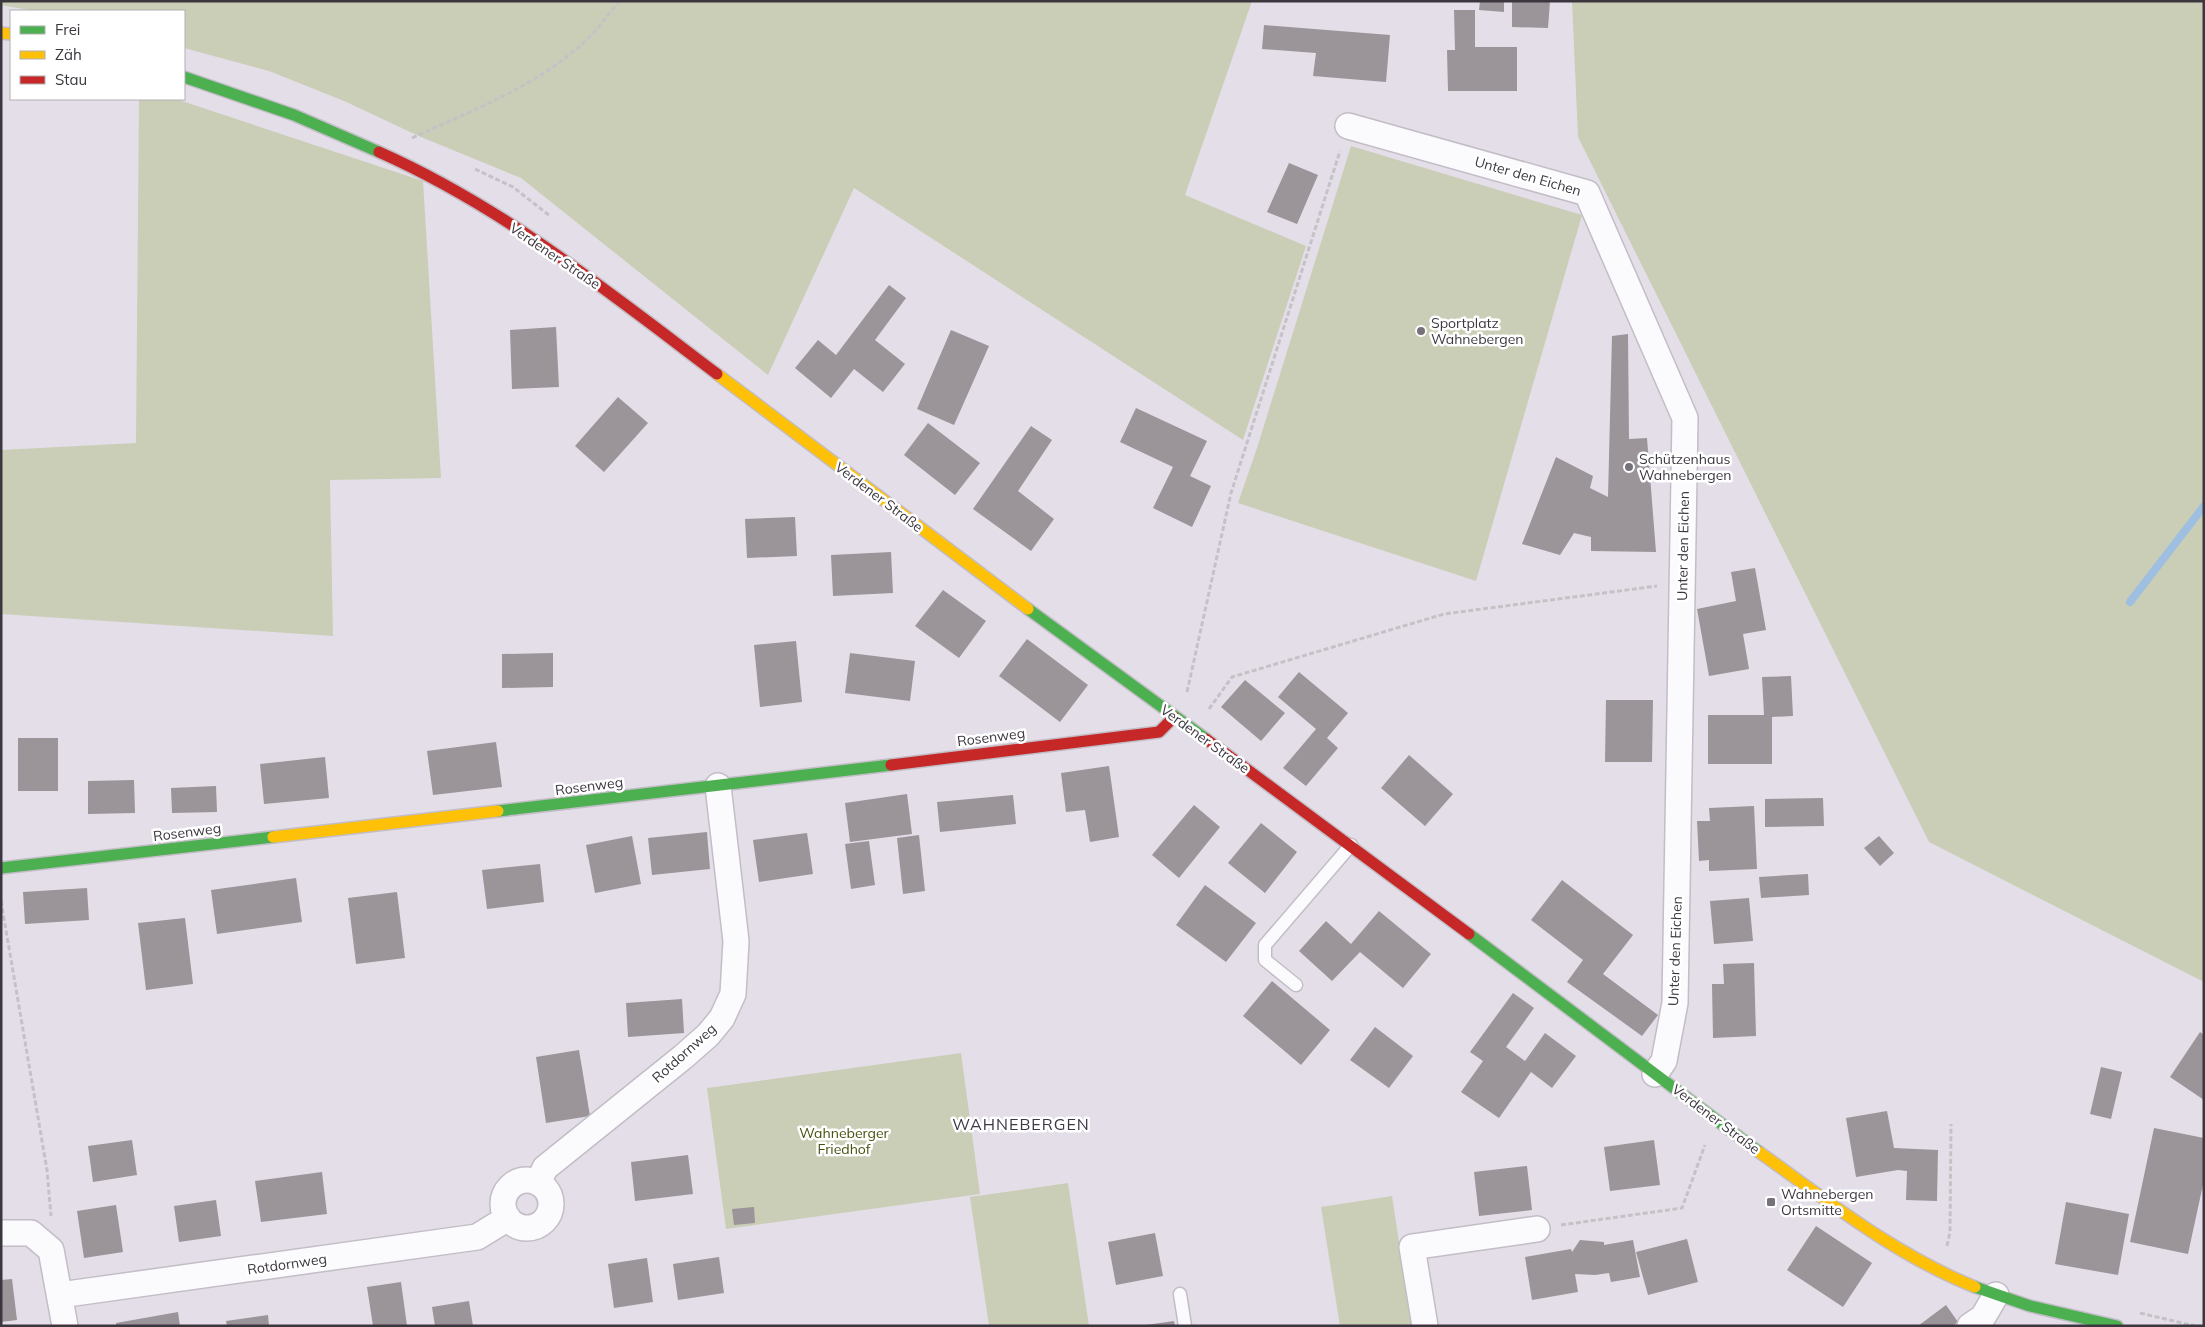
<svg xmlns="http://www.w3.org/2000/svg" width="2205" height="1327" font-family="Mulish,sans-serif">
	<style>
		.green { fill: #caceb6 }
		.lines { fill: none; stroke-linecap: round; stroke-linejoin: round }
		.stream { stroke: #9fbfe1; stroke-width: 8 }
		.building { fill: #9b9498 }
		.lane-casing { stroke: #c2bdc6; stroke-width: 15 }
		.street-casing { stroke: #c2bdc6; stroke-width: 28 }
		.fast-casing { stroke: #c2bdc6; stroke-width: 14 }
		.slow-casing { stroke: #c2bdc6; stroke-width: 14 }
		.jam-casing { stroke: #c2bdc6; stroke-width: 14 }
		.path { stroke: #c5c2c6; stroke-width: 3; stroke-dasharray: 5 2.5; stroke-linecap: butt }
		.lane { stroke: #fbfafc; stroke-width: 12 }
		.street { stroke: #fbfafc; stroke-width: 25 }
		.fast { stroke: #4caf50; stroke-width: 11 }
		.slow { stroke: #ffc107; stroke-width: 11 }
		.jam { stroke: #c62828; stroke-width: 11 }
		.poi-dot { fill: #77717a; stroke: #fff; stroke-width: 2 }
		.labels { text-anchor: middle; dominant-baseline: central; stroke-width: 5; stroke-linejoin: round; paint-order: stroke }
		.street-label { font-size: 14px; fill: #3c373f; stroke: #fff }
		.poi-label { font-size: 14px; fill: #3c373f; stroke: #fff; text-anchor: start }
		.park-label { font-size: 14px; fill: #45510d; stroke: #fff }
		.quarter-label { font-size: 16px; letter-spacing: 1px; fill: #3e3545; stroke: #fff }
	</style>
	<rect width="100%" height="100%" fill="#e4dee9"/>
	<!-- green -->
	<path class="green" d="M 1,1 L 1252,1 L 1185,195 L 1306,246 L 1243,440 L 854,188 L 768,375 L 521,178 L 421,137 L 344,101 L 269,71 L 184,48 L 184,11 L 34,11 L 1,5 Z
		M 1572,1 L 2204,1 L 2204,982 L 1929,842 L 1578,137 Z
		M 139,99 L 176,99 L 423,181 L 441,478 L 330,480 L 333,636 L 1,614 L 1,450 L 136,443 Z
		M 1351,146 L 1582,215 L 1476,581 L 1238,503 L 1257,448 Z
		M 961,1053 L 980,1194 L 726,1229 L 707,1088 Z
		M 1068,1183 L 1089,1326 L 989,1326 L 970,1197 Z
		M 1392,1196 L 1412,1326 L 1340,1326 L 1321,1207 Z"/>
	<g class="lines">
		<!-- stream -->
		<path class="stream" d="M 2130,602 L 2204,506"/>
	</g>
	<!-- building -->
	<path class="building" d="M 1480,1 L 1504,1 L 1504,12 L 1479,10 Z
		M 1512,1 L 1550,1 L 1548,28 L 1512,27 Z
		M 1454,10 L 1475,10 L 1475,47 L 1517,47 L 1517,91 L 1448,91 L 1447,50 L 1455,50 Z
		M 1264,25 L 1390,35 L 1386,82 L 1313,76 L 1316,53 L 1262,49 Z
		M 1289,163 L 1318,175 L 1297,224 L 1267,212 Z
		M 889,285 L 906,298 L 875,340 L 905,364 L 883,392 L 854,369 L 831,398 L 795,368 L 818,340 L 836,355 Z
		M 556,327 L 559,387 L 512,389 L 510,330 Z
		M 951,330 L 989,346 L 954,425 L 917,409 Z
		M 1628,334 L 1629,439 L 1647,438 L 1656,552 L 1591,551 L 1591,537 L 1574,533 L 1560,555 L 1522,544 L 1556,457 L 1593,476 L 1590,488 L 1608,497 L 1612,336 Z
		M 618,397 L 648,423 L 604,472 L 575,446 Z
		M 1136,408 L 1207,441 L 1190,476 L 1211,486 L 1192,527 L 1153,508 L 1173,467 L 1120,442 Z
		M 928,423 L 980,463 L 955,495 L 904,455 Z
		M 1031,426 L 1052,440 L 1018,491 L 1054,519 L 1031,551 L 973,509 Z
		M 795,517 L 797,556 L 747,558 L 745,519 Z
		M 891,552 L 893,593 L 833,596 L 831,555 Z
		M 1755,568 L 1766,630 L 1743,634 L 1749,669 L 1709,676 L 1697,609 L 1736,601 L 1731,572 Z
		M 943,590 L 986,621 L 959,658 L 915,626 Z
		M 1027,639 L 1088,685 L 1060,722 L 999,676 Z
		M 796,641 L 802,702 L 760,707 L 754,645 Z
		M 553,653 L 553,687 L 502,688 L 502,654 Z
		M 850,653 L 915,661 L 910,701 L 845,693 Z
		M 1299,672 L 1348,713 L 1327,738 L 1338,748 L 1306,786 L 1283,768 L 1316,729 L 1278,697 Z
		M 1791,676 L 1793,716 L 1772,717 L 1772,764 L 1708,764 L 1708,715 L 1764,715 L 1762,677 Z
		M 1245,680 L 1285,713 L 1261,741 L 1221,707 Z
		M 1606,700 L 1653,700 L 1652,762 L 1605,762 Z
		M 18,738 L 58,738 L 58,791 L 18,791 Z
		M 496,742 L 502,787 L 433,795 L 427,751 Z
		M 1409,755 L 1453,794 L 1425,826 L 1381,788 Z
		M 325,757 L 329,798 L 264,804 L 260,764 Z
		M 1109,766 L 1119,837 L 1090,842 L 1085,810 L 1066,812 L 1061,773 Z
		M 134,780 L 135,813 L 88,814 L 88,781 Z
		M 216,786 L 217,812 L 172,813 L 171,788 Z
		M 907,794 L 912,834 L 850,842 L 845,803 Z
		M 1013,795 L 1016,824 L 940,832 L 937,802 Z
		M 1823,798 L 1824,826 L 1765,827 L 1765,799 Z
		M 1194,805 L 1220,827 L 1179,878 L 1152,855 Z
		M 1754,806 L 1757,869 L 1709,871 L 1709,860 L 1699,861 L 1697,821 L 1710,821 L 1709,808 Z
		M 1261,823 L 1297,852 L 1265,893 L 1228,863 Z
		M 707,832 L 710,869 L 652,875 L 648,838 Z
		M 807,833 L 813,874 L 759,882 L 753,840 Z
		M 919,835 L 925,891 L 903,894 L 897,838 Z
		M 632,836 L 641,884 L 595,893 L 586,845 Z
		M 1879,836 L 1894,853 L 1880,866 L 1864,848 Z
		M 869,841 L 875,885 L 851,889 L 845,844 Z
		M 540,864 L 544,902 L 487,909 L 482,870 Z
		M 1808,874 L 1809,895 L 1761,898 L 1759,877 Z
		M 296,878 L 302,922 L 217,934 L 211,890 Z
		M 1562,880 L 1633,935 L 1603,974 L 1658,1015 L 1642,1036 L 1567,982 L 1583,960 L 1531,920 Z
		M 1205,885 L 1256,923 L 1226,962 L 1176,925 Z
		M 87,888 L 89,920 L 25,924 L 23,892 Z
		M 397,892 L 405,958 L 356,964 L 348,898 Z
		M 1749,898 L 1753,941 L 1714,944 L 1710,901 Z
		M 1379,911 L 1431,954 L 1403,988 L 1360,952 L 1332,981 L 1299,951 L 1326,921 L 1351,944 Z
		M 185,918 L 193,984 L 146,990 L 138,923 Z
		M 1754,963 L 1756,1036 L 1713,1038 L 1712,984 L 1724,984 L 1723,964 Z
		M 1272,981 L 1330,1030 L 1301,1065 L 1243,1016 Z
		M 1513,993 L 1534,1008 L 1506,1047 L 1525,1061 L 1545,1033 L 1576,1056 L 1552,1088 L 1531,1072 L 1499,1118 L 1461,1092 L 1483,1061 L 1470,1052 Z
		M 682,999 L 684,1033 L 628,1037 L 626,1003 Z
		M 1375,1027 L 1413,1056 L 1389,1088 L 1350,1060 Z
		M 2200,1032 L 2204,1035 L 2204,1100 L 2170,1077 Z
		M 579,1050 L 590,1116 L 546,1123 L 536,1057 Z
		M 2101,1067 L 2122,1072 L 2111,1119 L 2090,1114 Z
		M 1887,1111 L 1894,1148 L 1938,1150 L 1937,1201 L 1906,1200 L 1907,1171 L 1898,1170 L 1856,1177 L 1846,1118 Z
		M 2154,1128 L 2204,1138 L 2204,1180 L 2188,1254 L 2130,1242 Z
		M 132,1140 L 137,1175 L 93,1182 L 88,1146 Z
		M 1654,1140 L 1660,1185 L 1610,1191 L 1604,1147 Z
		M 688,1155 L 693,1194 L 635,1201 L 631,1162 Z
		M 1527,1166 L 1532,1210 L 1479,1216 L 1474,1172 Z
		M 322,1172 L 327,1214 L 261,1222 L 255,1181 Z
		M 216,1200 L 221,1236 L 179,1242 L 174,1206 Z
		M 2066,1202 L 2129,1214 L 2118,1275 L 2055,1264 Z
		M 116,1205 L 123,1252 L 84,1258 L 77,1211 Z
		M 754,1207 L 755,1223 L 734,1225 L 732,1209 Z
		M 1816,1226 L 1872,1263 L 1843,1307 L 1787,1270 Z
		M 1155,1233 L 1163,1276 L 1116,1285 L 1108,1242 Z
		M 1687,1239 L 1698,1282 L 1648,1295 L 1636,1252 Z
		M 1580,1240 L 1604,1242 L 1604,1245 L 1633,1240 L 1640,1277 L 1611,1282 L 1609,1273 L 1595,1275 L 1575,1274 L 1578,1292 L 1532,1300 L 1525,1257 L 1571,1249 L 1572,1252 Z
		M 719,1257 L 724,1293 L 678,1300 L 673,1264 Z
		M 647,1258 L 653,1302 L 614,1308 L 608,1264 Z
		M 12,1279 L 17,1320 L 1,1322 L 1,1280 Z
		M 401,1282 L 407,1326 L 373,1326 L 367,1287 Z
		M 469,1301 L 473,1326 L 435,1326 L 432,1307 Z
		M 1946,1305 L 1958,1322 L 1953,1326 L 1918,1326 Z
		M 178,1312 L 180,1326 L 116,1326 L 116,1323 Z
		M 268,1315 L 269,1326 L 227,1326 L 226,1321 Z
		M 1174,1321 L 1175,1326 L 1147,1326 L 1146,1325 Z"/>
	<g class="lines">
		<!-- lane casing -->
		<g class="lane-casing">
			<path id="lane" d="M 1296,985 L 1265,960 L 1265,945 L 1351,845
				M 1180,1294 L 1185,1326"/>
		</g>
		<!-- street casing -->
		<g class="street-casing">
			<path id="street" d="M 1348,126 L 1587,193 L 1685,418 L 1675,1003 L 1664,1061 L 1655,1074
				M503 1204a24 24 0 1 1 48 0a24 24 0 1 1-48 0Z
				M 538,1183 L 545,1168 L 683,1057 L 708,1035 L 722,1018 L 733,994 L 736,941 L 718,786
				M 1,1233 L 31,1233 L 51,1250 L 65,1326
				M 60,1295 L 477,1237 L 508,1218
				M 1425,1326 L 1412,1247 L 1537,1229
				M 1970,1326 L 1983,1317 L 1996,1295"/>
		</g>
		<!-- fast casing -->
		<g class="fast-casing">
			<path id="fast" d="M 184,77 L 294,115 L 379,152
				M 1028,609 L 1206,739
				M 498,811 L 891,765
				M 1,868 L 273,837
				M 1469,934 L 1759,1152
				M 1975,1287 L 2030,1306 L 2117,1326"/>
		</g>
		<!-- slow casing -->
		<g class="slow-casing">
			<path id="slow" d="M 1,33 L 11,34
				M 717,374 L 1028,609
				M 273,837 L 498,811
				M 1759,1152 C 1828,1201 1895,1255 1975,1287"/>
		</g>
		<!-- jam casing -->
		<g class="jam-casing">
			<path id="jam" d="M 379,152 C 503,207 610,293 717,374
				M 1206,739 L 1469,934
				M 891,765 L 1159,732 L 1174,717"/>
		</g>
		<!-- path -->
		<path class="path" d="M 412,138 C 470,111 534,88 582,44 C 596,32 607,15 620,1
			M 475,169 L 513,187 L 550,216
			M 1187,692 L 1231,493 L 1340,151
			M 1209,709 L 1232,677 L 1444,614 L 1657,586
			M 1,901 L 47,1170 L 51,1216
			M 1561,1225 L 1682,1208 L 1705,1145
			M 1947,1246 L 1950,1232 L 1951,1124
			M 2140,1313 L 2195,1326"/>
		<!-- lane -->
		<use href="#lane" class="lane"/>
		<!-- street -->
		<use href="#street" class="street"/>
		<!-- fast -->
		<use href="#fast" class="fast"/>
		<!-- slow -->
		<use href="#slow" class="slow"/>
		<!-- jam -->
		<use href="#jam" class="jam"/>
	</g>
	<!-- markers -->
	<g class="poi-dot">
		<circle cx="1421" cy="331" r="5"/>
		<circle cx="1629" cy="467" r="5"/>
		<rect x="1766" y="1197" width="10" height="10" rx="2.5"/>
	</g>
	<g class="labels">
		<!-- street labels -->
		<g class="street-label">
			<text transform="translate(1528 176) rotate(16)">Unter den Eichen</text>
			<text transform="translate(555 256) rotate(34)">Verdener Straße</text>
			<text transform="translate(879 497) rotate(37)">Verdener Straße</text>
			<text transform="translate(1683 546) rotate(-89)">Unter den Eichen</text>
			<text transform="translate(991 737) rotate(-7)">Rosenweg</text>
			<text transform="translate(1205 739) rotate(36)">Verdener Straße</text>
			<text transform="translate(589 786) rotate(-7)">Rosenweg</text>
			<text transform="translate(187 832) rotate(-7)">Rosenweg</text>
			<text transform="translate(1675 951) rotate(-88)">Unter den Eichen</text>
			<text transform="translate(684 1053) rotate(-42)">Rotdornweg</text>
			<text transform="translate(1716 1119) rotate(37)">Verdener Straße</text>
			<text transform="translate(287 1264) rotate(-8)">Rotdornweg</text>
		</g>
		<!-- poi labels -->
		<g class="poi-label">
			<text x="1431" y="323">Sportplatz<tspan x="1431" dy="16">Wahnebergen</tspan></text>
			<text x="1639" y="459">Schützenhaus<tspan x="1639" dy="16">Wahnebergen</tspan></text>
			<text x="1781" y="1194">Wahnebergen<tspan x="1781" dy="16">Ortsmitte</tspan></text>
		</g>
		<!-- park labels -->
		<g class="park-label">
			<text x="844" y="1133">Wahneberger<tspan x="844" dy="16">Friedhof</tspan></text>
		</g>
		<!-- quarter labels -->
		<g class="quarter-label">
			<text x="1021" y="1124">WAHNEBERGEN</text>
		</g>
	</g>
	<!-- border -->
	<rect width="2205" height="1327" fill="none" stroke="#3c373f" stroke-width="5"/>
	<!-- legend -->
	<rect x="10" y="10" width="175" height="90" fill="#ffffff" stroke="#b1afb2"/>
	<rect x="20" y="26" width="25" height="8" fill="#4caf50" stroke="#b1afb2"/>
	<text x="55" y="35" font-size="15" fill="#3c373f">Frei</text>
	<rect x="20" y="51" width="25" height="8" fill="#ffc107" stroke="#b1afb2"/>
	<text x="55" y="60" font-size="15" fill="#3c373f">Zäh</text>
	<rect x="20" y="76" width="25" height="8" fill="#c62828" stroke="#b1afb2"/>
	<text x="55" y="85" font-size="15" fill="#3c373f">Stau</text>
</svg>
